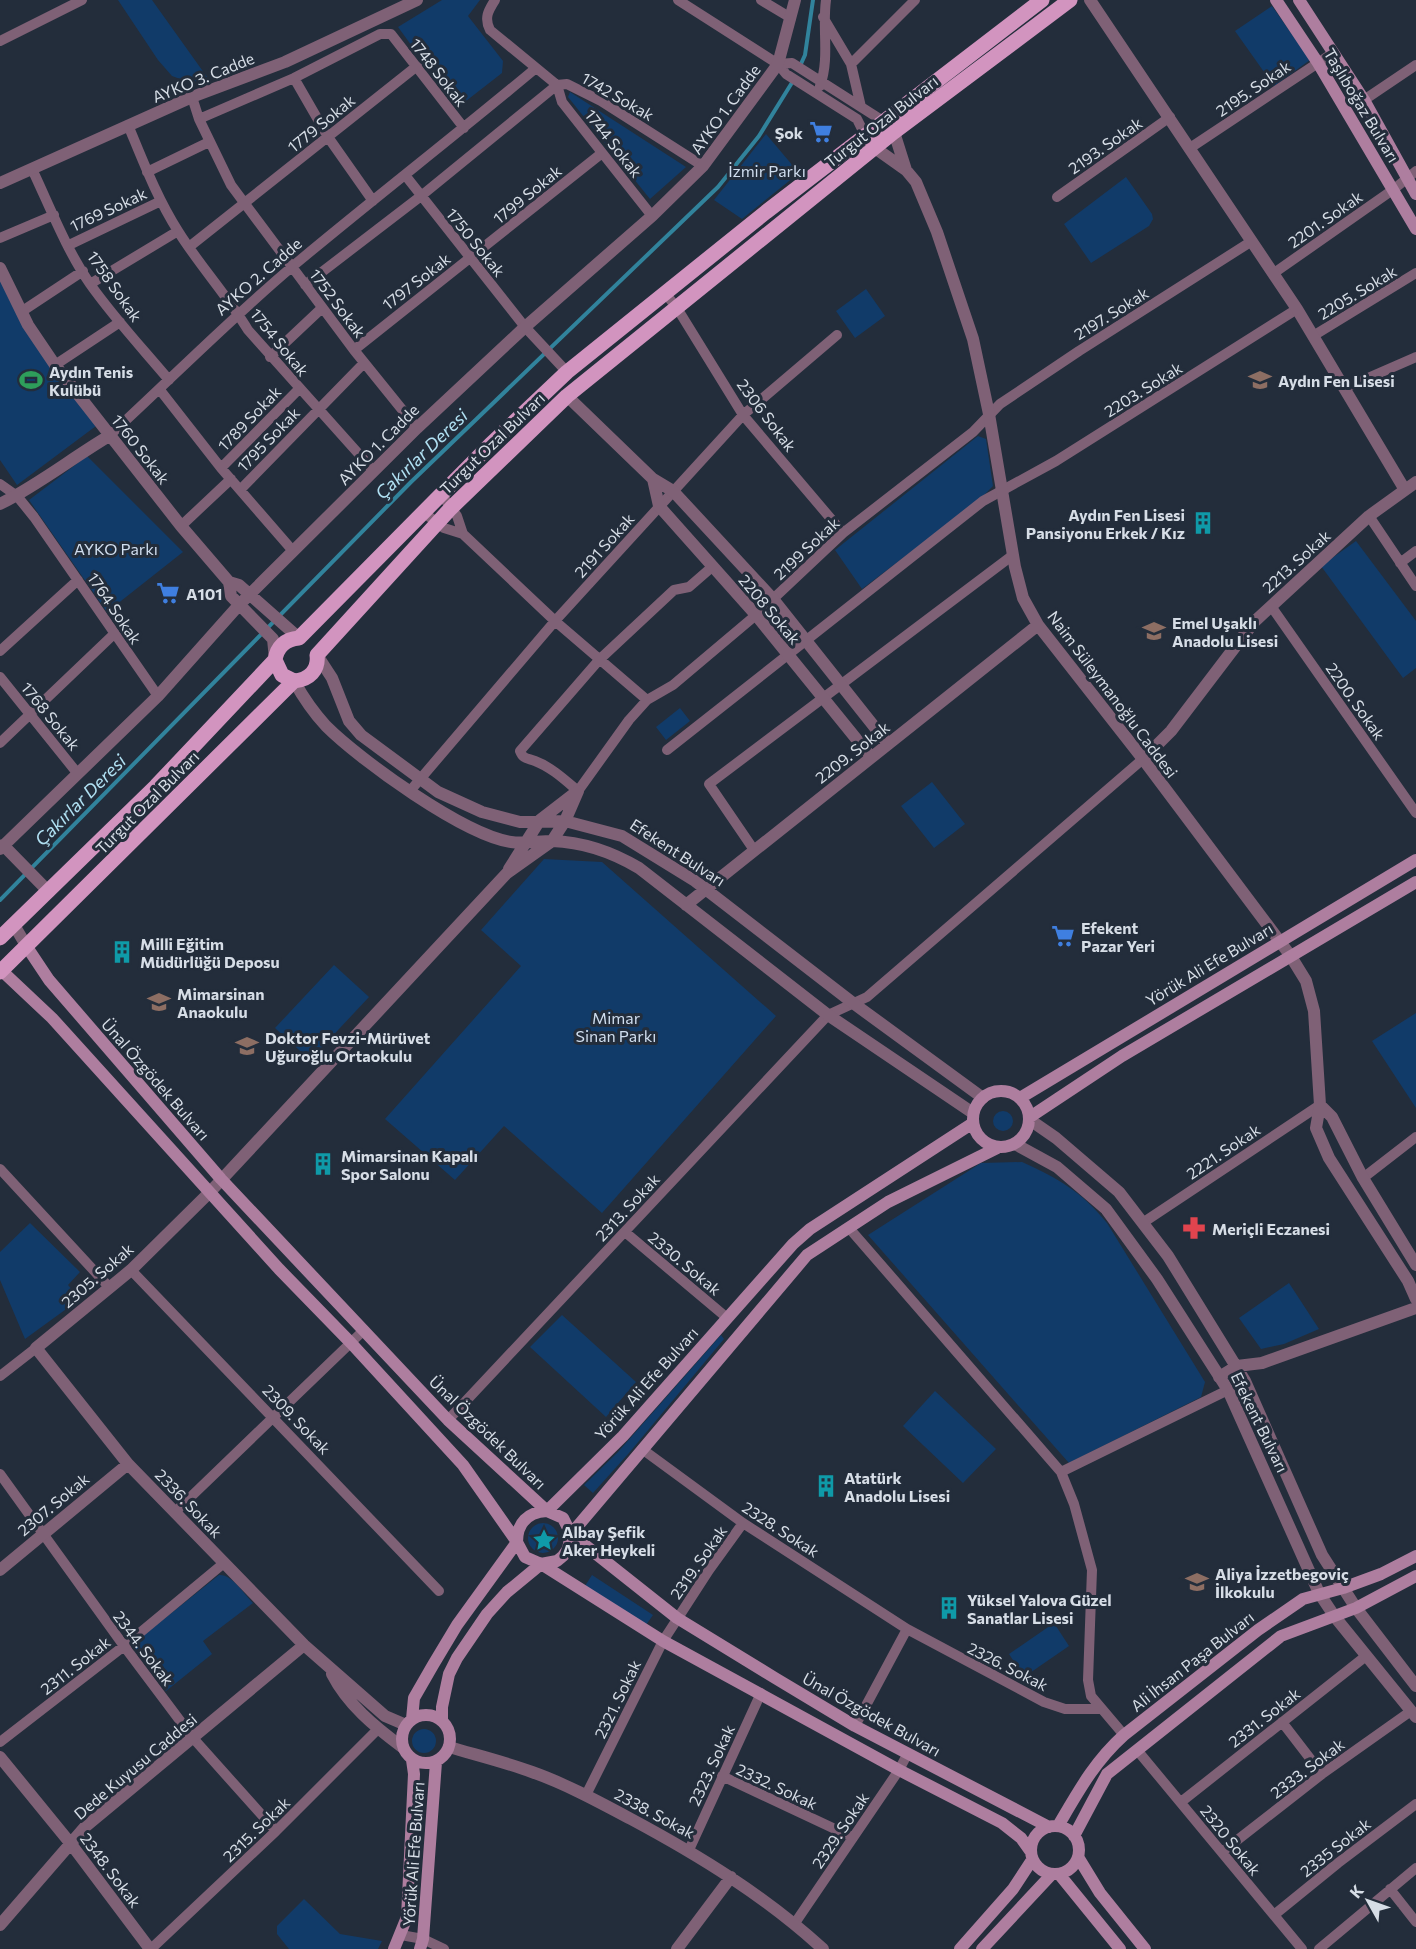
<svg xmlns="http://www.w3.org/2000/svg" width="1416" height="1949" font-family="Commissioner,sans-serif">
	<style>
		.green { fill: #113b69 }
		.lines { fill: none; stroke-linecap: round; stroke-linejoin: round }
		.stream { stroke: #31839c; stroke-width: 4 }
		.minor { stroke: #7f6176; stroke-width: 10 }
		.tertiary { stroke: #7f6176; stroke-width: 12 }
		.secondary { stroke: #ae7e9f; stroke-width: 12 }
		.primary { stroke: #d294bf; stroke-width: 15 }
		.labels { text-anchor: middle; dominant-baseline: central; stroke-width: 6; stroke-linejoin: round; paint-order: stroke }
		.street-label { font-size: 16px; fill: #d6dde6; stroke: #232d3b }
		.poi-label { font-size: 16px; font-weight: bold; fill: #d6dde6; stroke: #232d3b; text-anchor: start }
		.park-label { font-size: 16px; fill: #d0deef; stroke: #232d3b }
		.water-label { font-size: 18px; font-style: italic; fill: #b1e1f3; stroke: #232d3b }
	</style>
	<rect width="100%" height="100%" fill="#232d3b"/>
	<!-- green -->
	<path class="green" d="M 118,0 L 152,0 L 207,77 L 191,83 L 172,76 L 158,60 Z
		M 442,0 L 480,0 L 468,16 L 503,61 L 502,73 L 457,108 L 398,27 Z
		M 1272,6 L 1310,60 L 1274,86 L 1235,31 Z
		M 570,92 L 686,167 L 650,199 L 568,97 Z
		M 766,134 L 799,173 L 742,219 L 714,200 Z
		M 1126,177 L 1152,214 L 1153,219 L 1149,226 L 1091,263 L 1064,224 Z
		M 0,278 L 96,426 L 17,485 L 0,460 Z
		M 866,289 L 885,316 L 855,338 L 836,311 Z
		M 978,436 L 986,439 L 993,486 L 978,501 L 862,589 L 835,550 Z
		M 87,456 L 183,552 L 107,612 L 29,500 Z
		M 1356,541 L 1416,621 L 1416,668 L 1403,678 L 1321,566 Z
		M 680,708 L 690,721 L 666,740 L 656,727 Z
		M 932,782 L 965,824 L 934,848 L 901,806 Z
		M 544,859 L 602,862 L 776,1016 L 602,1213 L 504,1126 L 455,1180 L 385,1119 L 521,966 L 481,930 Z
		M 334,965 L 369,997 L 310,1060 L 275,1028 Z
		M 1416,1013 L 1416,1108 L 1372,1041 Z
		M993 1121a10 10 0 1 1 20 0a10 10 0 1 1-20 0Z
		M 1022,1162 C 1058,1178 1082,1192 1107,1223 L 1205,1382 L 1201,1397 L 1069,1463 L 868,1235 L 981,1163 Z
		M 30,1223 L 80,1272 L 68,1285 L 80,1299 L 25,1339 L 0,1280 L 0,1252 Z
		M 1289,1283 L 1319,1329 L 1284,1344 L 1261,1349 L 1239,1318 Z
		M 562,1315 L 636,1382 L 606,1417 L 530,1347 Z
		M 721,1335 L 724,1339 L 629,1453 L 593,1493 L 584,1485 L 618,1452 Z
		M 935,1391 L 996,1449 L 963,1483 L 903,1426 Z
		M528 1538a15 15 0 1 1 30 0a15 15 0 1 1-30 0Z
		M 219,1575 C 232,1574 244,1594 253,1603 L 203,1641 L 212,1654 L 166,1691 L 136,1650 L 134,1643 Z
		M 592,1575 L 653,1615 L 646,1625 L 585,1586 Z
		M 1054,1623 L 1069,1646 L 1024,1677 L 1009,1654 Z
		M412 1741a12 12 0 1 1 24 0a12 12 0 1 1-24 0Z
		M 304,1899 L 340,1934 L 382,1941 L 378,1949 L 289,1949 L 277,1934 L 277,1926 Z"/>
	<g class="lines">
		<!-- stream -->
		<path class="stream" d="M 800,66 L 805,55 L 813,0
			M 0,900 L 411,482 L 718,187 L 759,136 L 793,81"/>
		<!-- minor -->
		<path class="minor" d="M 495,0 C 488,11 484,18 490,30 L 557,85 L 562,102 L 652,216
			M 678,0 L 778,64 L 786,74 L 857,119 L 865,135
			M 761,0 L 791,18
			M 823,17 L 851,64 L 861,107
			M 0,41 L 82,0
			M 778,64 L 792,63 L 883,121 L 888,126
			M 851,64 L 915,0
			M 294,78 L 328,137 L 373,201
			M 820,86 C 830,58 822,29 826,0
			M 192,97 L 199,119 L 231,185 L 354,350 L 417,428
			M 1364,100 L 1416,65
			M 199,119 L 294,78 L 380,34 L 391,34 L 464,128
			M 128,125 C 143,161 157,198 178,231 C 199,265 227,295 248,330 L 374,471
			M 1190,148 L 1333,53
			M 32,169 C 50,207 66,249 90,284 C 114,318 143,349 169,380
			M 147,172 L 209,142
			M 405,175 L 525,327 L 567,372
			M 1057,197 L 1170,117
			M 0,238 L 54,215
			M 69,245 L 161,201
			M 189,247 L 417,66
			M 1274,273 L 1394,189 L 1416,171
			M 90,284 L 178,231
			M 305,285 L 421,196 L 557,85 L 567,84 L 601,101 L 703,166
			M 665,293 L 677,308 L 743,415 L 843,533
			M 21,312 L 83,271
			M 1313,336 L 1416,273
			M 354,350 L 602,153
			M 270,357 L 322,308
			M 55,365 L 120,322
			M 1345,388 L 1416,357
			M 160,390 L 221,468 L 293,551
			M 109,436 C 171,379 229,320 293,266 C 373,199 456,135 536,68
			M 221,468 L 299,389
			M 0,484 L 17,496 L 34,517 L 158,696
			M 240,490 L 364,363
			M 441,494 L 457,516 L 463,534 L 555,621 L 647,700
			M 423,512 L 444,528 L 463,534
			M 1369,516 L 1416,586
			M 181,526 L 231,479
			M 1400,563 L 1416,551
			M 712,567 L 689,587 L 674,590 L 599,660 L 520,751 C 523,759 527,758 535,761 C 551,767 565,780 578,791 L 629,720 L 647,700 L 673,685 L 756,615 L 843,533 L 973,432 L 1000,404 L 1079,351 L 1252,241
			M 1271,606 L 1416,813
			M 0,651 L 78,580
			M 0,677 L 78,774
			M 0,743 L 114,634
			M 667,750 L 983,501 L 1056,461 L 1297,309
			M 410,791 L 555,621 L 743,415 L 837,335
			M 754,850 L 709,784 L 1013,555
			M 0,1169 L 110,1288
			M 1363,1178 L 1416,1137
			M 1144,1222 L 1320,1105
			M 849,1228 L 1061,1472 L 1074,1504 L 1092,1570 L 1088,1680 L 1091,1696 L 1124,1735
			M 625,1232 L 726,1317
			M 131,1270 L 439,1591
			M 0,1376 L 36,1348
			M 448,1420 L 828,1015 L 867,997 L 1143,759
			M 642,1449 L 743,1523 L 907,1629 L 1044,1702 L 1065,1709 L 1101,1709
			M 1061,1472 L 1228,1390
			M 0,1474 L 124,1646 L 193,1738 L 276,1831
			M 175,1512 L 364,1330
			M 1282,1722 L 1322,1774
			M 855,1726 L 907,1629
			M 0,1742 L 124,1646 L 224,1563
			M 1137,1750 L 1302,1949
			M 722,1776 L 852,1837
			M 586,1795 L 663,1641 L 709,1570 L 743,1523
			M 1181,1802 L 1366,1656
			M 689,1850 L 761,1693
			M 1222,1852 L 1322,1774 L 1411,1711
			M 1390,1889 L 1416,1922
			M 1274,1915 L 1338,1863 L 1416,1804
			M 795,1923 L 899,1770 L 908,1753
			M 401,1935 L 423,1939 L 444,1949
			M 151,1949 L 276,1831 L 378,1729
			M 1319,1949 L 1416,1868"/>
		<!-- tertiary -->
		<path class="tertiary" d="M 1090,0 L 1297,309 L 1405,490
			M 894,132 L 906,170
			M 869,141 L 875,148 L 906,170 L 916,182 L 937,232 L 973,339 L 989,414 L 1015,567 L 1023,598 L 1038,625 L 1143,759 L 1290,955 L 1306,981 L 1314,1011 L 1320,1105 L 1332,1117 L 1363,1178 L 1416,1265
			M 0,183 L 192,97 L 285,62 L 417,0
			M 0,268 L 28,325 L 55,365 L 181,526 L 229,582 L 239,585 L 299,638
			M 567,396 L 653,479 L 673,491 L 773,599 L 888,744
			M 653,479 L 659,506 L 756,615 L 871,757
			M 0,504 C 38,485 72,458 109,436
			M 229,582 L 231,596 L 273,639 L 275,659
			M 317,655 L 332,678 L 349,721 L 361,735 L 438,792 L 482,812 L 520,822 L 565,821 L 622,836 L 695,881 L 853,1003 L 983,1098
			M 294,681 C 303,697 313,712 326,726 C 360,760 464,835 511,842 C 524,844 539,841 552,841 C 584,842 612,852 639,868 L 828,1015 L 973,1113
			M 1143,759 L 1171,731 L 1254,622 L 1369,516 L 1416,482
			M 3,845 L 49,892
			M 0,849 L 158,696 L 239,605 L 417,428 L 525,327 L 652,216 L 703,166 L 778,64 L 795,0
			M 509,869 L 540,820 L 575,793
			M 686,905 L 1038,625
			M 14,925 L 27,947
			M 1320,1105 L 1316,1128 L 1329,1158 L 1408,1281 L 1416,1299
			M 1030,1120 L 1056,1138 L 1119,1192 L 1168,1256 L 1245,1381 L 1322,1555 L 1356,1608 L 1416,1686
			M 1015,1144 L 1057,1167 L 1106,1209 L 1157,1279 L 1228,1390 L 1319,1593 L 1335,1617 L 1416,1717
			M 1219,1377 L 1237,1366 L 1262,1363 L 1416,1308
			M 0,1570 L 128,1464
			M 332,1674 C 348,1705 374,1726 402,1747
			M 406,1725 L 385,1716 L 304,1645 L 128,1464 L 36,1348 L 131,1270 L 210,1192 L 507,873 L 552,841 L 565,821 L 578,791
			M 449,1747 C 476,1755 505,1762 532,1772 C 566,1784 599,1802 631,1819 C 700,1856 765,1896 823,1949
			M 0,1757 L 71,1844 L 150,1949
			M 0,1925 L 85,1827 L 304,1645
			M 677,1949 L 731,1877"/>
		<!-- secondary -->
		<path class="secondary" d="M 1276,0 L 1318,63 L 1416,229
			M 1299,0 L 1364,100 L 1416,194
			M 27,947 L 49,980 L 221,1179 L 448,1420 L 547,1511 L 563,1518 L 571,1534 L 677,1618 L 775,1678 L 855,1726 L 1049,1827
			M 0,969 L 52,1018 L 279,1269 L 351,1343 L 463,1465 L 517,1542 L 525,1557 L 541,1564 L 663,1641 L 899,1770 L 1002,1823 L 1021,1838 L 1031,1852
			M973 1119a28 28 0 1 1 56 0a28 28 0 1 1-56 0Z
			M 1020,1098 L 1416,860
			M 1030,1117 L 1122,1056 L 1416,882
			M402 1739a24 24 0 1 1 48 0a24 24 0 1 1-48 0Z
			M 412,1719 L 414,1698 L 433,1665 L 457,1625 L 517,1542 C 517,1523 528,1512 547,1511 L 623,1436 L 793,1244 L 810,1229 L 973,1123
			M 442,1721 L 442,1707 L 449,1674 L 457,1658 L 487,1614 L 507,1592 L 541,1564 L 557,1561 L 563,1556 L 568,1549 L 571,1534 L 807,1255 L 888,1202 L 997,1148
			M1031 1850a24 24 0 1 1 48 0a24 24 0 1 1-48 0Z
			M 1058,1826 C 1078,1792 1094,1762 1124,1735 L 1258,1630 L 1303,1599 L 1343,1588 L 1381,1574 L 1416,1556
			M 1074,1836 L 1107,1774 L 1281,1636 L 1356,1608 L 1416,1576
			M 1078,1857 L 1100,1893 L 1145,1949
			M 1059,1874 L 1120,1949
			M 394,1949 L 407,1917 L 414,1774 L 412,1760
			M 420,1949 L 423,1939 L 436,1762
			M 960,1949 L 1013,1889 L 1032,1860
			M 982,1949 L 1052,1874"/>
		<!-- primary -->
		<path class="primary" d="M 275,660 L 282,675 L 294,681
			M 0,938 L 156,786 L 275,660 C 277,647 285,639 299,638 L 490,445 L 567,372 L 766,212 L 1042,0
			M 0,972 L 294,681 C 309,680 319,670 317,655 L 451,508 L 567,396 L 894,132 L 1070,0"/>
	</g>
	<!-- icons -->
	<defs>
		<g id="supermarket-bare" transform="scale(1.8)"><path d="M-6-5.5h2.5l.6 2H6L4.5 2H-2.5L-4.4-4H-6ZM-1.5 3.2a1.3 1.3 0 1 0 .1 0ZM3 3.2a1.3 1.3 0 1 0 .1 0Z" fill="#3f7fe0" stroke="#232d3b" stroke-width="2.5" paint-order="stroke"/></g>
		<g id="stadium-bare" transform="scale(1.8)"><path d="M0-5a6.5 5 0 1 0 0 10a6.5 5 0 1 0 0-10ZM-3.5-1.8h7v3.6h-7Z" fill="#2e9e5b" stroke="#232d3b" stroke-width="2.5" paint-order="stroke"/></g>
		<g id="school-bare" transform="scale(1.8)"><path d="M0-5L7-2L0 1L-7-2ZM-4 1L0 2.5L4 1V4Q0 6-4 4Z" fill="#8d6e63" stroke="#232d3b" stroke-width="2.5" paint-order="stroke"/></g>
		<g id="building-bare" transform="scale(1.8)"><path d="M-4-6H4V6H1V3H-1V6H-4ZM-2.5-4.3h1.7v1.8h-1.7ZM.8-4.3h1.7v1.8H.8ZM-2.5-1h1.7V.8h-1.7ZM.8-1h1.7V.8H.8Z" fill="#0f9aa8" stroke="#232d3b" stroke-width="2.5" paint-order="stroke"/></g>
		<g id="pharmacy-bare" transform="scale(1.8)"><path d="M-2-6h4v4h4v4h-4v4h-4v-4h-4v-4h4Z" fill="#e0444e" stroke="#232d3b" stroke-width="2.5" paint-order="stroke"/></g>
		<g id="sight-bare" transform="scale(1.8)"><path d="M0-6L1.8-2.2L6-1.7L2.9 1.2L3.7 5.4L0 3.3L-3.7 5.4L-2.9 1.2L-6-1.7L-1.8-2.2Z" fill="#0f9aa8" stroke="#232d3b" stroke-width="2.5" paint-order="stroke"/></g>
	</defs>
	<g fill-rule="evenodd">
		<use href="#supermarket-bare" x="821" y="132"/>
		<use href="#stadium-bare" x="31" y="380"/>
		<use href="#school-bare" x="1260" y="380"/>
		<use href="#building-bare" x="1203" y="523"/>
		<use href="#supermarket-bare" x="168" y="593"/>
		<use href="#school-bare" x="1154" y="631"/>
		<use href="#supermarket-bare" x="1063" y="936"/>
		<use href="#building-bare" x="122" y="952"/>
		<use href="#school-bare" x="159" y="1002"/>
		<use href="#school-bare" x="247" y="1046"/>
		<use href="#building-bare" x="323" y="1164"/>
		<use href="#pharmacy-bare" x="1194" y="1228"/>
		<use href="#building-bare" x="826" y="1486"/>
		<use href="#sight-bare" x="544" y="1540"/>
		<use href="#school-bare" x="1197" y="1582"/>
		<use href="#building-bare" x="949" y="1608"/>
	</g>
	<g class="labels">
		<!-- street labels -->
		<g class="street-label">
			<text transform="translate(439 72) rotate(52)">1748 Sokak</text>
			<text transform="translate(203 77) rotate(-22)">AYKO 3. Cadde</text>
			<text transform="translate(1253 88) rotate(-34)">2195. Sokak</text>
			<text transform="translate(618 96) rotate(30)">1742 Sokak</text>
			<text transform="translate(1362 105) rotate(59)">Taşlıboğaz Bulvarı</text>
			<text transform="translate(725 109) rotate(-54)">AYKO 1. Cadde</text>
			<text transform="translate(881 121) rotate(-38)">Turgut Ozal Bulvarı</text>
			<text transform="translate(321 123) rotate(-39)">1779 Sokak</text>
			<text transform="translate(614 143) rotate(52)">1744 Sokak</text>
			<text transform="translate(1105 145) rotate(-35)">2193. Sokak</text>
			<text transform="translate(527 194) rotate(-39)">1799 Sokak</text>
			<text transform="translate(108 209) rotate(-25)">1769 Sokak</text>
			<text transform="translate(1325 219) rotate(-35)">2201. Sokak</text>
			<text transform="translate(476 242) rotate(51)">1750 Sokak</text>
			<text transform="translate(258 276) rotate(-41)">AYKO 2. Cadde</text>
			<text transform="translate(416 281) rotate(-38)">1797 Sokak</text>
			<text transform="translate(115 286) rotate(55)">1758 Sokak</text>
			<text transform="translate(1357 292) rotate(-31)">2205. Sokak</text>
			<text transform="translate(338 303) rotate(53)">1752 Sokak</text>
			<text transform="translate(1111 313) rotate(-32)">2197. Sokak</text>
			<text transform="translate(280 342) rotate(51)">1754 Sokak</text>
			<text transform="translate(1143 389) rotate(-32)">2203. Sokak</text>
			<text transform="translate(767 415) rotate(53)">2306 Sokak</text>
			<text transform="translate(249 418) rotate(-46)">1789 Sokak</text>
			<text transform="translate(268 439) rotate(-46)">1795 Sokak</text>
			<text transform="translate(492 443) rotate(-44)">Turgut Ozal Bulvarı</text>
			<text transform="translate(378 444) rotate(-45)">AYKO 1. Cadde</text>
			<text transform="translate(141 449) rotate(52)">1760 Sokak</text>
			<text transform="translate(604 545) rotate(-48)">2191 Sokak</text>
			<text transform="translate(806 548) rotate(-43)">2199 Sokak</text>
			<text transform="translate(1296 561) rotate(-42)">2213. Sokak</text>
			<text transform="translate(115 608) rotate(56)">1764 Sokak</text>
			<text transform="translate(770 609) rotate(50)">2208 Sokak</text>
			<text transform="translate(1113 694) rotate(53)">Naim Süleymanoğlu Caddesi</text>
			<text transform="translate(1356 701) rotate(55)">2200. Sokak</text>
			<text transform="translate(51 716) rotate(51)">1768 Sokak</text>
			<text transform="translate(852 752) rotate(-38)">2209. Sokak</text>
			<text transform="translate(147 802) rotate(-45)">Turgut Ozal Bulvarı</text>
			<text transform="translate(678 852) rotate(33)">Efekent Bulvarı</text>
			<text transform="translate(1209 964) rotate(-31)">Yörük Ali Efe Bulvarı</text>
			<text transform="translate(156 1079) rotate(49)">Ünal Özgödek Bulvarı</text>
			<text transform="translate(1223 1151) rotate(-34)">2221. Sokak</text>
			<text transform="translate(627 1207) rotate(-47)">2313. Sokak</text>
			<text transform="translate(685 1263) rotate(40)">2330. Sokak</text>
			<text transform="translate(97 1275) rotate(-41)">2305. Sokak</text>
			<text transform="translate(646 1383) rotate(-48)">Yörük Ali Efe Bulvarı</text>
			<text transform="translate(297 1419) rotate(46)">2309. Sokak</text>
			<text transform="translate(1260 1422) rotate(64)">Efekent Bulvarı</text>
			<text transform="translate(488 1432) rotate(44)">Ünal Özgödek Bulvarı</text>
			<text transform="translate(189 1503) rotate(46)">2336. Sokak</text>
			<text transform="translate(53 1504) rotate(-40)">2307. Sokak</text>
			<text transform="translate(781 1529) rotate(33)">2328. Sokak</text>
			<text transform="translate(698 1562) rotate(-55)">2319. Sokak</text>
			<text transform="translate(144 1648) rotate(53)">2344. Sokak</text>
			<text transform="translate(1192 1661) rotate(-38)">Ali İhsan Paşa Bulvarı</text>
			<text transform="translate(75 1665) rotate(-38)">2311. Sokak</text>
			<text transform="translate(1008 1666) rotate(27)">2326. Sokak</text>
			<text transform="translate(617 1699) rotate(-64)">2321. Sokak</text>
			<text transform="translate(872 1714) rotate(29)">Ünal Özgödek Bulvarı</text>
			<text transform="translate(1264 1717) rotate(-38)">2331. Sokak</text>
			<text transform="translate(711 1765) rotate(-65)">2323. Sokak</text>
			<text transform="translate(135 1766) rotate(-40)">Dede Kuyusu Caddesi</text>
			<text transform="translate(1307 1768) rotate(-37)">2333. Sokak</text>
			<text transform="translate(777 1786) rotate(25)">2332. Sokak</text>
			<text transform="translate(655 1813) rotate(28)">2338. Sokak</text>
			<text transform="translate(256 1829) rotate(-44)">2315. Sokak</text>
			<text transform="translate(840 1830) rotate(-56)">2329. Sokak</text>
			<text transform="translate(1231 1840) rotate(51)">2320 Sokak</text>
			<text transform="translate(1335 1847) rotate(-38)">2335 Sokak</text>
			<text transform="translate(413 1854) rotate(-86)">Yörük Ali Efe Bulvarı</text>
			<text transform="translate(111 1870) rotate(53)">2348. Sokak</text>
		</g>
		<!-- poi labels -->
		<g class="poi-label">
			<text x="803" y="132" text-anchor="end">Şok</text>
			<text x="49" y="371">Aydın Tenis<tspan x="49" dy="18">Kulübü</tspan></text>
			<text x="1278" y="380">Aydın Fen Lisesi</text>
			<text x="1185" y="514" text-anchor="end">Aydın Fen Lisesi<tspan x="1185" dy="18">Pansiyonu Erkek / Kız</tspan></text>
			<text x="186" y="593">A101</text>
			<text x="1172" y="622">Emel Uşaklı<tspan x="1172" dy="18">Anadolu Lisesi</tspan></text>
			<text x="1081" y="927">Efekent<tspan x="1081" dy="18">Pazar Yeri</tspan></text>
			<text x="140" y="943">Milli Eğitim<tspan x="140" dy="18">Müdürlüğü Deposu</tspan></text>
			<text x="177" y="993">Mimarsinan<tspan x="177" dy="18">Anaokulu</tspan></text>
			<text x="265" y="1037">Doktor Fevzi-Mürüvet<tspan x="265" dy="18">Uğuroğlu Ortaokulu</tspan></text>
			<text x="341" y="1155">Mimarsinan Kapalı<tspan x="341" dy="18">Spor Salonu</tspan></text>
			<text x="1212" y="1228">Meriçli Eczanesi</text>
			<text x="844" y="1477">Atatürk<tspan x="844" dy="18">Anadolu Lisesi</tspan></text>
			<text x="562" y="1531">Albay Şefik<tspan x="562" dy="18">Aker Heykeli</tspan></text>
			<text x="1215" y="1573">Aliya İzzetbegoviç<tspan x="1215" dy="18">İlkokulu</tspan></text>
			<text x="967" y="1599">Yüksel Yalova Güzel<tspan x="967" dy="18">Sanatlar Lisesi</tspan></text>
		</g>
		<!-- park labels -->
		<g class="park-label">
			<text x="767" y="170">İzmir Parkı</text>
			<text x="116" y="548">AYKO Parkı</text>
			<text x="616" y="1017">Mimar<tspan x="616" dy="18">Sinan Parkı</tspan></text>
		</g>
		<!-- water labels -->
		<g class="water-label">
			<text transform="translate(421 454) rotate(-44)">Çakırlar Deresi</text>
			<text transform="translate(80 800) rotate(-45)">Çakırlar Deresi</text>
		</g>
	</g>
	<!-- north arrow -->
	<g transform="translate(1368 1901) rotate(310)" stroke="#232d3b" stroke-width="4.5" paint-order="stroke">
	<path d="M0-4.5L10 22L0 15L-10 22Z" fill="#d6dde6"/>
	<text y="-9" font-size="16" font-weight="bold" text-anchor="middle" fill="#d6dde6">K</text>
	</g>
</svg>
